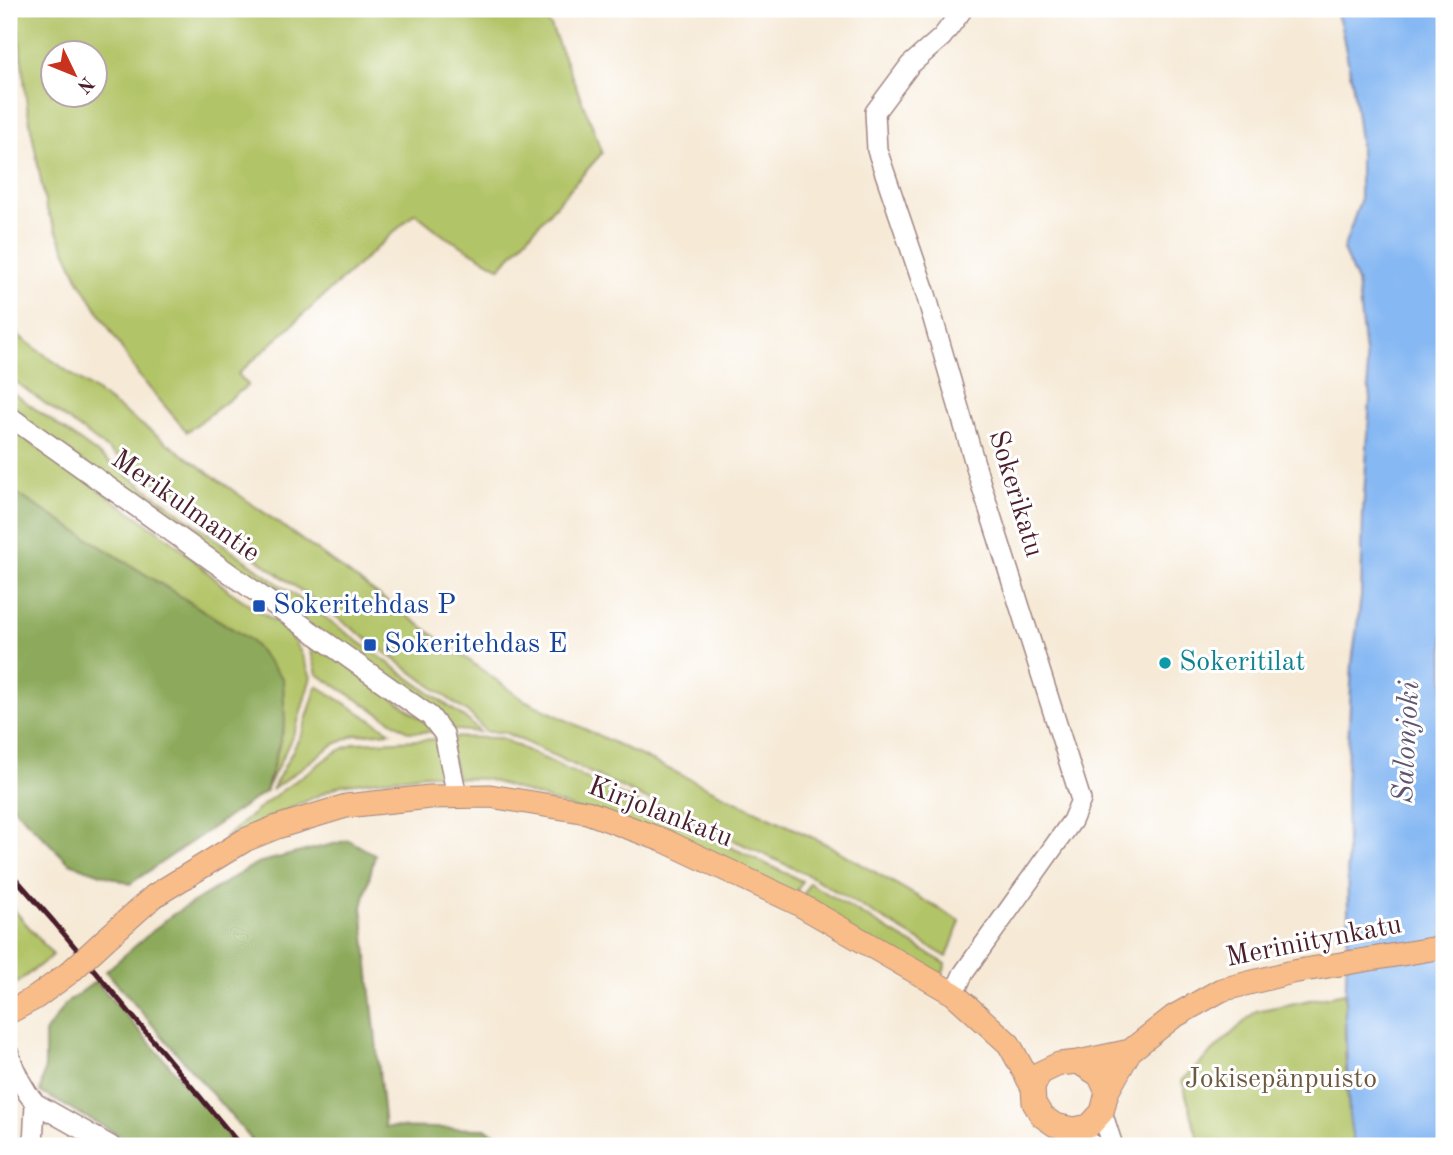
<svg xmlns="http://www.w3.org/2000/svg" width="1453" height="1155" font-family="'Old Standard TT',serif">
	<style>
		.green { fill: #b2c467; stroke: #7e7249; stroke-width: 2; fill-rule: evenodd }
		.forest { fill: #8daa5c; stroke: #6c6444; stroke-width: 2 }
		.water { fill: #86b8f3; stroke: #686c8f; stroke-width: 2 }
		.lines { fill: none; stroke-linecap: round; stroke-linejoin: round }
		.minor-casing { stroke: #a08481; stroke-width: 22 }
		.major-casing { stroke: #a08481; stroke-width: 25 }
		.minor { stroke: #fff; stroke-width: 19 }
		.major { stroke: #f8bd88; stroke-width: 23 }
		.rail { stroke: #4a1f2b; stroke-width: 5 }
		.major-bridge-casing { stroke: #a08481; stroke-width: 25; stroke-linecap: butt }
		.major-bridge { stroke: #f8bd88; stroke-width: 23 }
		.transit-dot { fill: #1a4fb4; stroke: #fff; stroke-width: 2.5 }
		.culture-dot { fill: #0f9aa8; stroke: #fff; stroke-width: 2.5 }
		.labels { text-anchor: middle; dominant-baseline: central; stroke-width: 6; stroke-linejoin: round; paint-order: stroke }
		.street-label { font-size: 28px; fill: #4a1f2b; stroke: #fff }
		.transit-label { font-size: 28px; fill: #164399; stroke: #fff; text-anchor: start }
		.culture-label { font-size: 28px; fill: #0d838f; stroke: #fff; text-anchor: start }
		.park-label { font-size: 28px; fill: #6e5940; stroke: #fff }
		.water-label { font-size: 30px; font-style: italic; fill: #5f5571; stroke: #fff }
	</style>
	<rect width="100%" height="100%" fill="#fff"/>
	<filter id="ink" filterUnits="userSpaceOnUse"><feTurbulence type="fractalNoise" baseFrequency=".0143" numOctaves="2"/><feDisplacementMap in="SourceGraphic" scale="14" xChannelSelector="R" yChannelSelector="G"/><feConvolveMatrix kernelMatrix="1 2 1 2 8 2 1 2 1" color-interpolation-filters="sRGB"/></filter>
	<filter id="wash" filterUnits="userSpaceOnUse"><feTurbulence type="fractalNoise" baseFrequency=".00686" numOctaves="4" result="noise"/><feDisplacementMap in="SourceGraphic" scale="28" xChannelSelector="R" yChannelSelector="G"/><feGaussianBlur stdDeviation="1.57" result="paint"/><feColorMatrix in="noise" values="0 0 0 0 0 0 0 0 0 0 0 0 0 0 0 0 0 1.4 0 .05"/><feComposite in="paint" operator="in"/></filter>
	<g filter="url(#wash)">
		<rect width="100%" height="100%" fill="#f6ead7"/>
		<!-- green -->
		<path class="green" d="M 16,9 L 536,9 L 551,26 L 592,125 L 602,153 L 500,268 L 444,236 L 415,213 L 238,374 L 248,385 L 187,432 L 139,376 L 80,282 L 46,208 L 27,106 ZM 94,52 L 94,94 L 52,94 L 52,52 Z
			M 9,329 L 524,700 L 826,844 L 960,921 L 947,957 L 810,876 L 504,732 L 486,732 L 472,716 L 9,377 Z
			M 9,390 L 469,721 L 480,732 L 444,729 L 9,408 Z
			M 9,427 L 171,540 L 229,591 L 285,628 L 300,651 L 311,677 L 296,729 L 266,791 L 285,724 L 250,640 L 9,489 Z
			M 306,633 L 439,732 L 409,732 L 317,674 Z
			M 317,686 L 391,732 L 355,735 L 331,746 L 272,790 L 302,733 Z
			M 447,737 L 501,738 L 802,881 L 794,898 L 625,825 L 486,779 L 457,778 Z
			M 440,739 L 448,775 L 427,774 L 341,785 L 223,839 L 269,800 L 334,753 L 355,743 Z
			M 809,883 L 946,964 L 936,993 L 800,902 Z
			M 9,904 L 53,955 L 9,989 Z
			M 1345,993 C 1344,1044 1345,1096 1354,1146 L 1200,1146 L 1182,1080 L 1256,1011 Z"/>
		<!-- forest -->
		<path class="forest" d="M 9,489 L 250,640 L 283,679 L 285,723 L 266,791 L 130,884 L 69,863 L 9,803 Z
			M 349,840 L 375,855 L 362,907 L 385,1127 L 486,1129 L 502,1137 L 503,1146 L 257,1146 L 106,971 L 169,917 L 257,863 Z
			M 96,981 L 210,1112 L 235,1146 L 139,1146 L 40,1092 L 45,1067 L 45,1033 L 65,1004 Z"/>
		<!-- water -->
		<path class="water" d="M 1335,9 L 1444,9 L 1444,822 L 1443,899 L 1444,948 L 1444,1146 L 1354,1146 L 1349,1116 L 1345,1017 L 1348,911 L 1346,788 L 1352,663 L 1361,597 L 1363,513 L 1370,399 L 1357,282 L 1343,250 L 1360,201 L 1360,141 L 1353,87 L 1341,26 Z"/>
	</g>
	<g filter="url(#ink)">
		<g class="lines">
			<!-- minor casing -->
			<g class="minor-casing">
				<path id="minor" d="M 9,416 L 430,716 L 444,734 L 457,796
					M 954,994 L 963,974 L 1072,821 L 1081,800 L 980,481 L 925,291 L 877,150 L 875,112 L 910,65 L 942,37 L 963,9
					M 9,1054 C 15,1072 23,1089 35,1103 L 111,1146
					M 1102,1112 L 1113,1146
					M 1073,1129 L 1094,1146
					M 33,1146 L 35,1103"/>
			</g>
			<!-- major casing -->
			<g class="major-casing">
				<path id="major" d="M 106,939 L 154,896 L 245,840 L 277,827 L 346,806 L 430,797 L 490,796 L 587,812 L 665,841 L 797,903 L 954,994 L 1009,1044 L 1033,1088
					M 9,1012 L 35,998 L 69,973
					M 1078,1062 L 1099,1075 L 1107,1092 L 1102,1112 L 1089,1126 L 1073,1129 L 1055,1125 L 1042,1116 L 1034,1103 L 1033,1088 L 1040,1073 L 1059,1064 Z
					M 1078,1062 L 1130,1051
					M 1107,1092 L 1130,1051 L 1173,1017 L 1221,990 L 1292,972 L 1444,947"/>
			</g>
			<!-- minor -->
			<use href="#minor" class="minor"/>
			<!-- major -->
			<use href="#major" class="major"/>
			<!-- rail -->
			<path class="rail" d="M 9,871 L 54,922 L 241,1146"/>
			<!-- major-bridge casing -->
			<g class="major-bridge-casing">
				<path id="major-bridge" d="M 69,973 L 106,939"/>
			</g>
			<!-- major-bridge -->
			<use href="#major-bridge" class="major-bridge"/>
		</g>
	</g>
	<!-- markers -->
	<g class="transit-dot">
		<rect x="252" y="599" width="14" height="14" rx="3.5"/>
		<rect x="363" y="638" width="14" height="14" rx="3.5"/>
	</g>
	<circle class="culture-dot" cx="1165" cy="663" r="7"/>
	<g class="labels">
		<!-- street labels -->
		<g class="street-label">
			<text transform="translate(1015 494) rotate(73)">Sokerikatu</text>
			<text transform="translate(185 507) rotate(35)">Merikulmantie</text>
			<text transform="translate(660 813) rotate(21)">Kirjolankatu</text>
			<text transform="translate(1314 942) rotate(-11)">Meriniitynkatu</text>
		</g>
		<!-- transit labels -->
		<g class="transit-label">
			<text x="273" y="606">Sokeritehdas P</text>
			<text x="384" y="645">Sokeritehdas E</text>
		</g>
		<!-- culture labels -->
		<g class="culture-label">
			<text x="1179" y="663">Sokeritilat</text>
		</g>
		<!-- park labels -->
		<g class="park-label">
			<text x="1281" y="1080">Jokisepänpuisto</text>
		</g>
		<!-- water labels -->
		<g class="water-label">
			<text transform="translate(1407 742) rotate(-87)">Salonjoki</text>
		</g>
	</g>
	<!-- margin -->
	<rect width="1453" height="1155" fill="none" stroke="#fff" stroke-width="35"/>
	<!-- north arrow -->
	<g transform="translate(74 74) rotate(133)"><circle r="33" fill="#ffffff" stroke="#b7a5aa" stroke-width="2"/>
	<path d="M0-5L12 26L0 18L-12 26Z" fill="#c8321e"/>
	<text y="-10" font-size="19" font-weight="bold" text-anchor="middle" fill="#4a1f2b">N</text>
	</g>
</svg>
